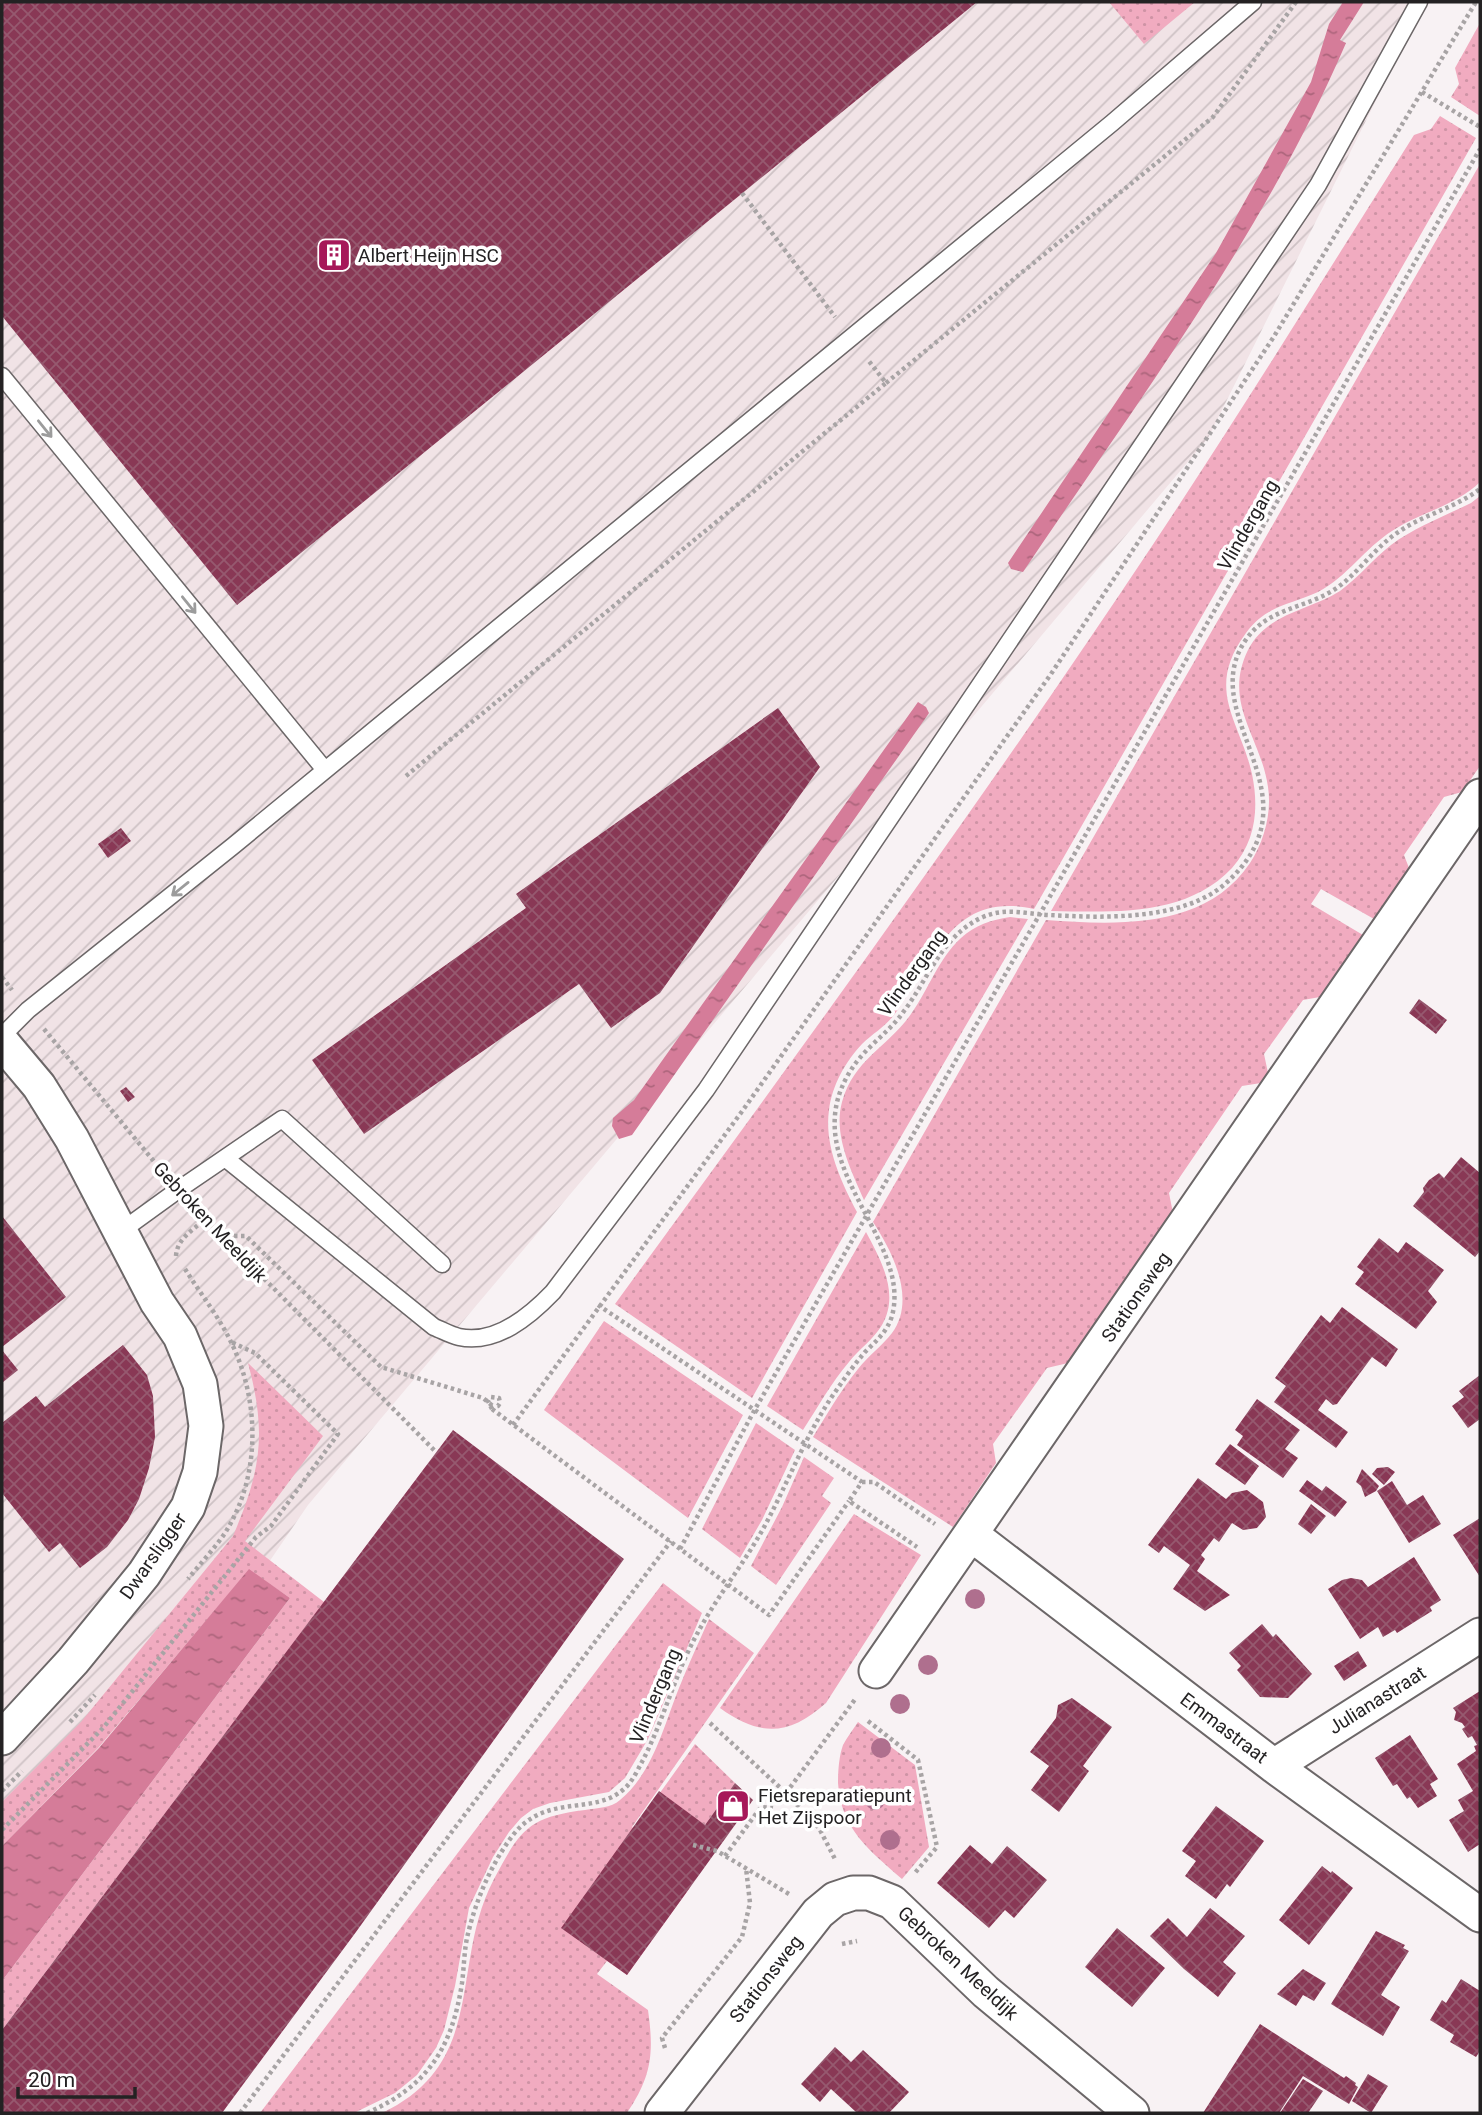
<svg xmlns="http://www.w3.org/2000/svg" width="1482" height="2115" font-family="Roboto,sans-serif">
	<style>
		.industrial { fill: url(#industrial-furrows) }
		.grass { fill: url(#grass-dots) }
		.water { fill: url(#water-ripples) }
		.building { fill: url(#building-cross-hatch) }
		.lines { fill: none; stroke-linecap: round; stroke-linejoin: round }
		.lane-casing { stroke: #6c6768; stroke-width: 19 }
		.street-casing { stroke: #6c6768; stroke-width: 37 }
		.path { stroke: #a8a4a5; stroke-width: 4.5; stroke-dasharray: 3.5 3.5; stroke-linecap: butt }
		.lane { stroke: #fff; stroke-width: 16 }
		.street { stroke: #fff; stroke-width: 33 }
		.path-bridge { stroke: #a8a4a5; stroke-width: 4.5; stroke-dasharray: 3.5 3.5; stroke-linecap: butt }
		.tree { fill: #af6f8e }
		.oneway { stroke: #9c9c9c }
		.labels { text-anchor: middle; dominant-baseline: central; stroke-width: 7; stroke-linejoin: round; paint-order: stroke }
		.poi-label { font-size: 19px; fill: #242223; stroke: #fff; text-anchor: start }
		.street-label { font-size: 19px; fill: #242223; stroke: #fff }
	</style>
	<defs>
		<pattern id="industrial-furrows" width="10" height="10" patternUnits="userSpaceOnUse" patternTransform="scale(1.75)"><rect width="10" height="10" fill="#f1e3e6"/><path d="M-1 1l2-2M0 10L10 0M9 11l2-2" fill="none" stroke="#cec2c5"/></pattern>
		<pattern id="grass-dots" width="8" height="8" patternUnits="userSpaceOnUse" patternTransform="scale(1.75)"><rect width="8" height="8" fill="#f1abc0"/><path d="M2 2h.1M6 6h.1" fill="none" stroke="#ce93a5" stroke-width="1.8" stroke-linecap="round"/></pattern>
		<pattern id="water-ripples" width="26" height="14" patternUnits="userSpaceOnUse" patternTransform="scale(1.75)"><rect width="26" height="14" fill="#d57c99"/><path d="M2 4q2-2 4 0t4 0M15 11q2-2 4 0t4 0" fill="none" stroke="#ad657c"/></pattern>
		<pattern id="building-cross-hatch" width="8" height="8" patternUnits="userSpaceOnUse" patternTransform="scale(1.75)"><rect width="8" height="8" fill="#893855"/><path d="M0 0l8 8M0 8l8-8" fill="none" stroke="#96596f"/></pattern>
	</defs>
	<rect width="100%" height="100%" fill="#f8f2f4"/>
	<!-- industrial -->
	<path class="industrial" d="M 2,2 L 1425,2 L 1208,438 L 308,1505 L 107,1799 L 2,1903 Z"/>
	<!-- grass -->
	<path class="grass" d="M 1109,2 L 1195,2 L 1144,44 Z
		M 1480,23 L 1480,116 L 1451,97 L 1459,84 L 1455,68 Z
		M 1440,116 L 1476,138 L 1034,909 C 951,890 934,962 894,1015 C 885,1027 872,1034 862,1044 C 845,1062 832,1086 829,1110 C 824,1145 841,1182 857,1212 L 752,1398 L 615,1304 C 798,1053 982,802 1154,543 C 1243,409 1328,271 1414,135 L 1431,129 Z
		M 1480,164 L 1480,482 C 1457,505 1419,513 1392,531 C 1365,548 1347,577 1318,592 C 1290,605 1266,605 1246,633 C 1204,690 1240,720 1252,774 C 1259,808 1256,841 1232,868 C 1186,917 1113,912 1051,911 Z
		M 1480,496 L 1480,766 L 1462,792 L 1444,797 L 1404,855 L 1409,868 L 1374,919 L 1321,889 L 1311,904 L 1363,935 L 1320,997 L 1303,1000 L 1264,1054 L 1268,1073 L 1261,1083 L 1242,1086 L 1169,1193 L 1173,1213 L 1068,1363 L 1047,1368 L 993,1444 L 996,1463 L 953,1527 L 813,1437 C 827,1414 841,1390 858,1369 C 868,1356 882,1346 892,1333 C 917,1299 892,1251 873,1222 L 1046,920 C 1117,925 1205,930 1250,863 C 1264,842 1272,813 1268,787 C 1261,737 1222,703 1248,650 C 1267,613 1308,611 1340,591 C 1358,578 1373,559 1391,545 C 1415,527 1445,516 1471,503 Z
		M 1010,917 L 1028,919 L 864,1200 C 851,1170 833,1135 842,1102 C 854,1059 888,1047 911,1014 C 929,989 938,959 961,938 C 975,925 991,920 1010,917 Z
		M 866,1232 C 881,1260 900,1294 882,1325 C 874,1339 859,1349 849,1362 C 831,1383 818,1407 803,1430 L 767,1406 Z
		M 604,1321 L 743,1415 L 688,1518 L 544,1410 Z
		M 248,1363 L 323,1436 L 245,1541 L 324,1602 L 2,2030 L 2,1981 L 290,1598 L 249,1570 L 98,1748 L 2,1846 L 2,1802 L 81,1722 L 233,1536 C 261,1470 267,1434 248,1363 Z
		M 756,1423 L 795,1450 L 762,1520 L 740,1558 L 702,1529 Z
		M 804,1457 L 834,1478 L 822,1496 L 831,1503 L 776,1585 L 751,1566 L 782,1507 Z
		M 854,1514 L 921,1555 L 826,1703 C 789,1736 760,1737 720,1708 Z
		M 663,1583 L 702,1613 L 648,1739 L 625,1778 L 609,1792 L 550,1803 L 533,1809 L 521,1818 L 509,1832 L 493,1857 L 469,1908 L 455,1986 L 444,2030 L 436,2048 L 417,2075 L 395,2093 L 354,2113 L 260,2113 Z
		M 709,1619 L 754,1653 L 632,1827 L 634,1829 L 695,1744 L 735,1783 L 705,1825 L 700,1867 L 689,1889 L 627,1975 L 607,1961 L 597,1974 L 648,2010 C 654,2053 652,2076 627,2113 L 382,2113 C 489,2062 449,1964 494,1879 C 520,1830 528,1817 585,1810 C 597,1808 611,1808 620,1800 C 653,1773 664,1725 679,1688 C 688,1665 699,1642 709,1619 Z
		M 858,1722 L 915,1765 L 929,1847 L 902,1879 C 869,1850 841,1829 838,1783 C 838,1771 839,1756 843,1745 C 847,1737 853,1730 858,1722 Z"/>
	<!-- water -->
	<path class="water" d="M 1343,2 L 1364,2 L 1340,40 L 1346,43 C 1265,232 1137,402 1023,572 L 1011,569 L 1008,563 L 1216,253 L 1311,82 L 1329,24 Z
		M 918,702 L 926,707 L 929,713 L 927,716 L 632,1135 L 619,1139 L 612,1126 L 613,1118 L 634,1100 Z
		M 249,1569 L 290,1598 L 2,1981 L 2,1846 L 99,1748 Z"/>
	<!-- building -->
	<path class="building" d="M 2,2 L 977,2 L 237,605 L 2,316 Z
		M 778,708 L 820,767 L 660,993 L 611,1028 L 579,984 L 364,1134 L 312,1060 L 526,908 L 516,894 Z
		M 121,828 L 131,841 L 108,858 L 98,844 Z
		M 1419,999 L 1447,1020 L 1436,1034 L 1409,1013 Z
		M 126,1087 L 135,1097 L 128,1102 L 120,1091 Z
		M 1461,1157 L 1480,1173 L 1480,1251 L 1475,1257 L 1413,1206 L 1424,1192 L 1423,1188 L 1429,1180 L 1439,1173 L 1444,1178 Z
		M 2,1216 L 66,1297 L 2,1347 Z
		M 1379,1238 L 1398,1253 L 1406,1242 L 1444,1270 L 1428,1291 L 1437,1302 L 1416,1329 L 1355,1284 L 1364,1272 L 1357,1267 Z
		M 1342,1307 L 1398,1349 L 1386,1367 L 1372,1357 L 1337,1404 L 1333,1405 L 1326,1399 L 1318,1410 L 1348,1432 L 1336,1448 L 1274,1402 L 1286,1386 L 1275,1378 L 1321,1315 L 1330,1323 Z
		M 123,1345 L 147,1375 L 153,1396 L 155,1437 L 149,1468 L 139,1499 L 128,1520 L 107,1547 L 80,1568 L 60,1543 L 49,1552 L 2,1493 L 2,1423 L 36,1396 L 45,1407 Z
		M 2,1350 L 18,1370 L 2,1383 Z
		M 1480,1375 L 1480,1419 L 1468,1428 L 1452,1406 L 1464,1397 L 1459,1391 Z
		M 1257,1399 L 1300,1430 L 1285,1449 L 1298,1458 L 1283,1478 L 1237,1445 L 1243,1436 L 1235,1430 Z
		M 453,1430 L 624,1559 L 356,1932 L 222,2113 L 2,2113 L 2,2030 Z
		M 1230,1444 L 1259,1466 L 1245,1485 L 1215,1464 Z
		M 1388,1467 L 1395,1472 L 1384,1485 L 1372,1474 L 1377,1468 Z
		M 1362,1469 L 1379,1486 L 1376,1491 L 1365,1497 L 1361,1486 L 1356,1482 Z
		M 1198,1478 L 1226,1499 L 1232,1493 L 1247,1490 L 1263,1502 L 1266,1517 L 1257,1528 L 1243,1530 L 1232,1523 L 1219,1542 L 1214,1538 L 1201,1555 L 1205,1559 L 1197,1571 L 1230,1595 L 1205,1611 L 1173,1589 L 1190,1565 L 1164,1546 L 1159,1553 L 1148,1545 Z
		M 1307,1480 L 1322,1491 L 1326,1486 L 1347,1502 L 1335,1517 L 1299,1491 Z
		M 1392,1481 L 1407,1505 L 1423,1495 L 1441,1524 L 1409,1543 L 1377,1491 Z
		M 1311,1504 L 1326,1516 L 1311,1534 L 1298,1524 Z
		M 1480,1518 L 1480,1577 L 1453,1535 Z
		M 1414,1557 L 1441,1600 L 1430,1607 L 1432,1611 L 1397,1633 L 1395,1630 L 1383,1637 L 1378,1627 L 1360,1639 L 1328,1589 L 1342,1580 L 1351,1578 L 1362,1580 L 1368,1587 Z
		M 1262,1624 L 1273,1637 L 1276,1634 L 1312,1674 L 1288,1698 L 1260,1697 L 1237,1670 L 1241,1666 L 1229,1653 Z
		M 1358,1651 L 1367,1666 L 1344,1681 L 1334,1666 Z
		M 1480,1691 L 1480,1844 L 1468,1852 L 1449,1820 L 1464,1811 L 1458,1800 L 1473,1791 L 1457,1764 L 1476,1751 L 1474,1746 L 1477,1745 L 1472,1736 L 1468,1738 L 1462,1729 L 1465,1727 L 1462,1723 L 1454,1720 L 1456,1712 L 1453,1708 Z
		M 1072,1698 L 1112,1727 L 1083,1766 L 1089,1771 L 1059,1812 L 1031,1790 L 1049,1766 L 1030,1752 L 1056,1718 L 1058,1705 Z
		M 1410,1735 L 1438,1779 L 1430,1784 L 1437,1796 L 1418,1808 L 1410,1797 L 1407,1799 L 1397,1784 L 1393,1786 L 1375,1758 Z
		M 735,1783 L 753,1800 L 627,1975 L 561,1928 L 659,1791 L 705,1825 Z
		M 1216,1806 L 1264,1841 L 1230,1887 L 1227,1884 L 1216,1899 L 1185,1876 L 1196,1861 L 1182,1851 Z
		M 970,1845 L 992,1864 L 1007,1846 L 1047,1880 L 1014,1918 L 1005,1910 L 989,1928 L 937,1883 Z
		M 1322,1866 L 1331,1873 L 1332,1871 L 1353,1888 L 1309,1945 L 1279,1920 Z
		M 1210,1908 L 1245,1936 L 1223,1962 L 1236,1973 L 1218,1997 L 1184,1969 L 1150,1936 L 1168,1918 L 1187,1937 Z
		M 1117,1928 L 1165,1968 L 1132,2007 L 1085,1967 Z
		M 1376,1931 L 1405,1945 L 1403,1948 L 1409,1951 L 1381,1995 L 1400,2007 L 1383,2036 L 1331,2004 Z
		M 1303,1969 L 1326,1983 L 1314,2001 L 1303,1995 L 1296,2006 L 1277,1994 Z
		M 1461,1979 L 1480,1991 L 1480,2051 L 1476,2057 L 1450,2042 L 1454,2035 L 1430,2020 L 1442,2000 L 1446,2003 Z
		M 1260,2024 L 1344,2078 L 1346,2076 L 1356,2083 L 1355,2085 L 1358,2087 L 1349,2104 L 1303,2076 L 1279,2113 L 1203,2113 Z
		M 835,2047 L 851,2062 L 863,2050 L 909,2092 L 889,2113 L 855,2113 L 856,2112 L 831,2089 L 820,2102 L 801,2084 Z
		M 1368,2074 L 1388,2086 L 1371,2113 L 1352,2101 Z
		M 1303,2079 L 1323,2091 L 1308,2113 L 1280,2113 Z"/>
	<g class="lines">
		<!-- lane casing -->
		<g class="lane-casing">
			<path id="lane" d="M 2,376 L 325,770
				M 2,1036 L 28,1010 L 233,846 L 1112,123 L 1253,2
				M 225,1158 L 434,1327 C 442,1330 450,1335 459,1337 C 496,1345 530,1316 553,1292 L 706,1090 L 1318,185 L 1419,2
				M 120,1232 L 178,1190 L 282,1119 L 442,1264"/>
		</g>
		<!-- street casing -->
		<g class="street-casing">
			<path id="street" d="M 2,1042 L 39,1086 L 72,1139 L 157,1302 L 180,1336 L 200,1384 L 206,1426 L 200,1472 L 188,1507 L 144,1574 L 73,1661 L 2,1738
				M 972,1535 L 1274,1766 L 1480,1915
				M 876,1671 L 1480,796
				M 1274,1766 L 1480,1635
				M 662,2113 L 818,1913 L 835,1899 L 853,1893 L 869,1893 L 892,1902 L 986,1992 L 1132,2113"/>
		</g>
		<!-- path -->
		<path class="path" d="M 1422,92 L 1480,127
			M 742,193 L 835,317
			M 886,383 L 1213,117 L 1296,2
			M 406,776 L 886,383 L 868,360
			M 2,977 L 12,990
			M 44,1029 L 162,1171
			M 195,1209 L 436,1452
			M 220,1236 L 246,1236 L 381,1367 L 483,1398 L 494,1407
			M 176,1256 C 177,1239 192,1231 204,1220
			M 185,1269 C 200,1293 219,1317 231,1342 C 260,1401 261,1476 225,1533 C 214,1549 200,1564 188,1579
			M 598,1305 L 862,1482 L 849,1501 L 917,1547
			M 492,1409 L 769,1615 L 849,1501
			M 513,1425 L 743,1110 L 1051,674 L 1273,338 L 1476,2
			M 862,1482 L 874,1482 L 935,1524
			M 680,1549 L 754,1411 L 1480,149
			M 868,1721 L 918,1760 L 937,1847 L 914,1874
			M 70,1722 L 95,1695
			M 710,1723 L 786,1793 L 819,1828 L 836,1861
			M 2,1791 L 22,1771
			M 786,1793 L 856,1698
			M 2,1830 L 103,1728 L 256,1537 L 271,1526 L 338,1434 L 255,1353 L 231,1342
			M 693,1845 L 717,1851 L 789,1894
			M 725,1856 L 761,1807 L 773,1808
			M 842,1944 L 857,1941
			M 665,2048 L 662,2038 L 742,1937 L 750,1903 L 746,1868
			M 240,2113 L 671,1541
			M 367,2113 C 428,2086 452,2048 462,1983 C 464,1968 464,1953 467,1938 C 475,1902 491,1864 513,1835 C 547,1792 594,1817 625,1788 C 633,1781 638,1769 643,1760 C 664,1719 675,1674 697,1634 C 716,1598 743,1565 763,1529 C 787,1485 804,1439 831,1398 C 842,1382 853,1366 865,1352 C 876,1341 887,1332 892,1316 C 913,1237 792,1162 851,1070 C 865,1047 889,1033 904,1011 C 929,978 942,935 983,917 C 1006,907 1026,914 1049,915 C 1103,918 1182,921 1225,884 C 1324,796 1194,718 1245,641 C 1266,609 1302,609 1332,591 C 1357,576 1374,547 1400,531 C 1425,514 1453,509 1480,489"/>
		<!-- lane -->
		<use href="#lane" class="lane"/>
		<!-- street -->
		<use href="#street" class="street"/>
		<!-- path-bridge -->
		<path class="path-bridge" d="M 492,1409 L 488,1401 L 491,1397 L 499,1398 L 500,1403 L 498,1406 L 494,1407"/>
	</g>
	<!-- trees -->
	<g class="tree">
		<circle cx="975" cy="1599" r="10"/>
		<circle cx="928" cy="1665" r="10"/>
		<circle cx="900" cy="1704" r="10"/>
		<circle cx="881" cy="1748" r="10"/>
		<circle cx="875" cy="1800" r="10"/>
		<circle cx="890" cy="1840" r="10"/>
	</g>
	<!-- one-way arrows -->
	<defs><path id="oneway-shaft" d="M-6 0H5M1.5-3L5.5 0L1.5 3" fill="none" stroke-width="1.6" stroke-linecap="round" stroke-linejoin="round" transform="scale(1.75)"/></defs>
	<g class="oneway">
		<use href="#oneway-shaft" transform="translate(45 429) rotate(51)"/>
		<use href="#oneway-shaft" transform="translate(189 605) rotate(51)"/>
		<use href="#oneway-shaft" transform="translate(180 889) rotate(141)"/>
	</g>
	<!-- icons -->
	<defs>
		<g id="building-square" transform="scale(1.75)"><rect x="-9" y="-9" width="18" height="18" rx="4" fill="#a61859" stroke="#fff"/><path d="M-4-6H4V6H1V3H-1V6H-4ZM-2.5-4.3h1.7v1.8h-1.7ZM.8-4.3h1.7v1.8H.8ZM-2.5-1h1.7V.8h-1.7ZM.8-1h1.7V.8H.8Z" fill="#fff"/></g>
		<g id="shop-square" transform="scale(1.75)"><rect x="-9" y="-9" width="18" height="18" rx="4" fill="#a61859" stroke="#fff"/><path d="M-5-2.5h2.3a2.7 3.5 0 0 1 5.4 0H5L5.5 6h-11ZM-1.5-2.5h3a1.5 2.3 0 0 0-3 0Z" fill="#fff"/></g>
	</defs>
	<g fill-rule="evenodd">
		<use href="#building-square" x="334" y="255"/>
		<use href="#shop-square" x="733" y="1806"/>
	</g>
	<g class="labels">
		<!-- poi labels -->
		<g class="poi-label">
			<text x="358" y="255">Albert Heijn HSC</text>
			<text x="758" y="1795">Fietsreparatiepunt<tspan x="758" dy="22">Het Zijspoor</tspan></text>
		</g>
		<!-- street labels -->
		<g class="street-label">
			<text transform="translate(1248 525) rotate(-60)">Vlindergang</text>
			<text transform="translate(912 973) rotate(-54)">Vlindergang</text>
			<text transform="translate(210 1222) rotate(47)">Gebroken Meeldijk</text>
			<text transform="translate(1136 1297) rotate(-55)">Stationsweg</text>
			<text transform="translate(153 1556) rotate(-55)">Dwarsligger</text>
			<text transform="translate(655 1696) rotate(-67)">Vlindergang</text>
			<text transform="translate(1377 1700) rotate(-32)">Julianastraat</text>
			<text transform="translate(1224 1728) rotate(37)">Emmastraat</text>
			<text transform="translate(958 1963) rotate(43)">Gebroken Meeldijk</text>
			<text transform="translate(766 1979) rotate(-52)">Stationsweg</text>
		</g>
	</g>
	<!-- border -->
	<rect width="1482" height="2115" fill="none" stroke="#242223" stroke-width="7"/>
	<!-- scale -->
	<path d="M18 2087v10h117v-10" fill="none" stroke="#242223" stroke-width="3.5"/>
	<text x="28" y="2087" font-size="21" fill="#242223" stroke="#ffffff" stroke-width="5" paint-order="stroke">20 m</text>
</svg>
